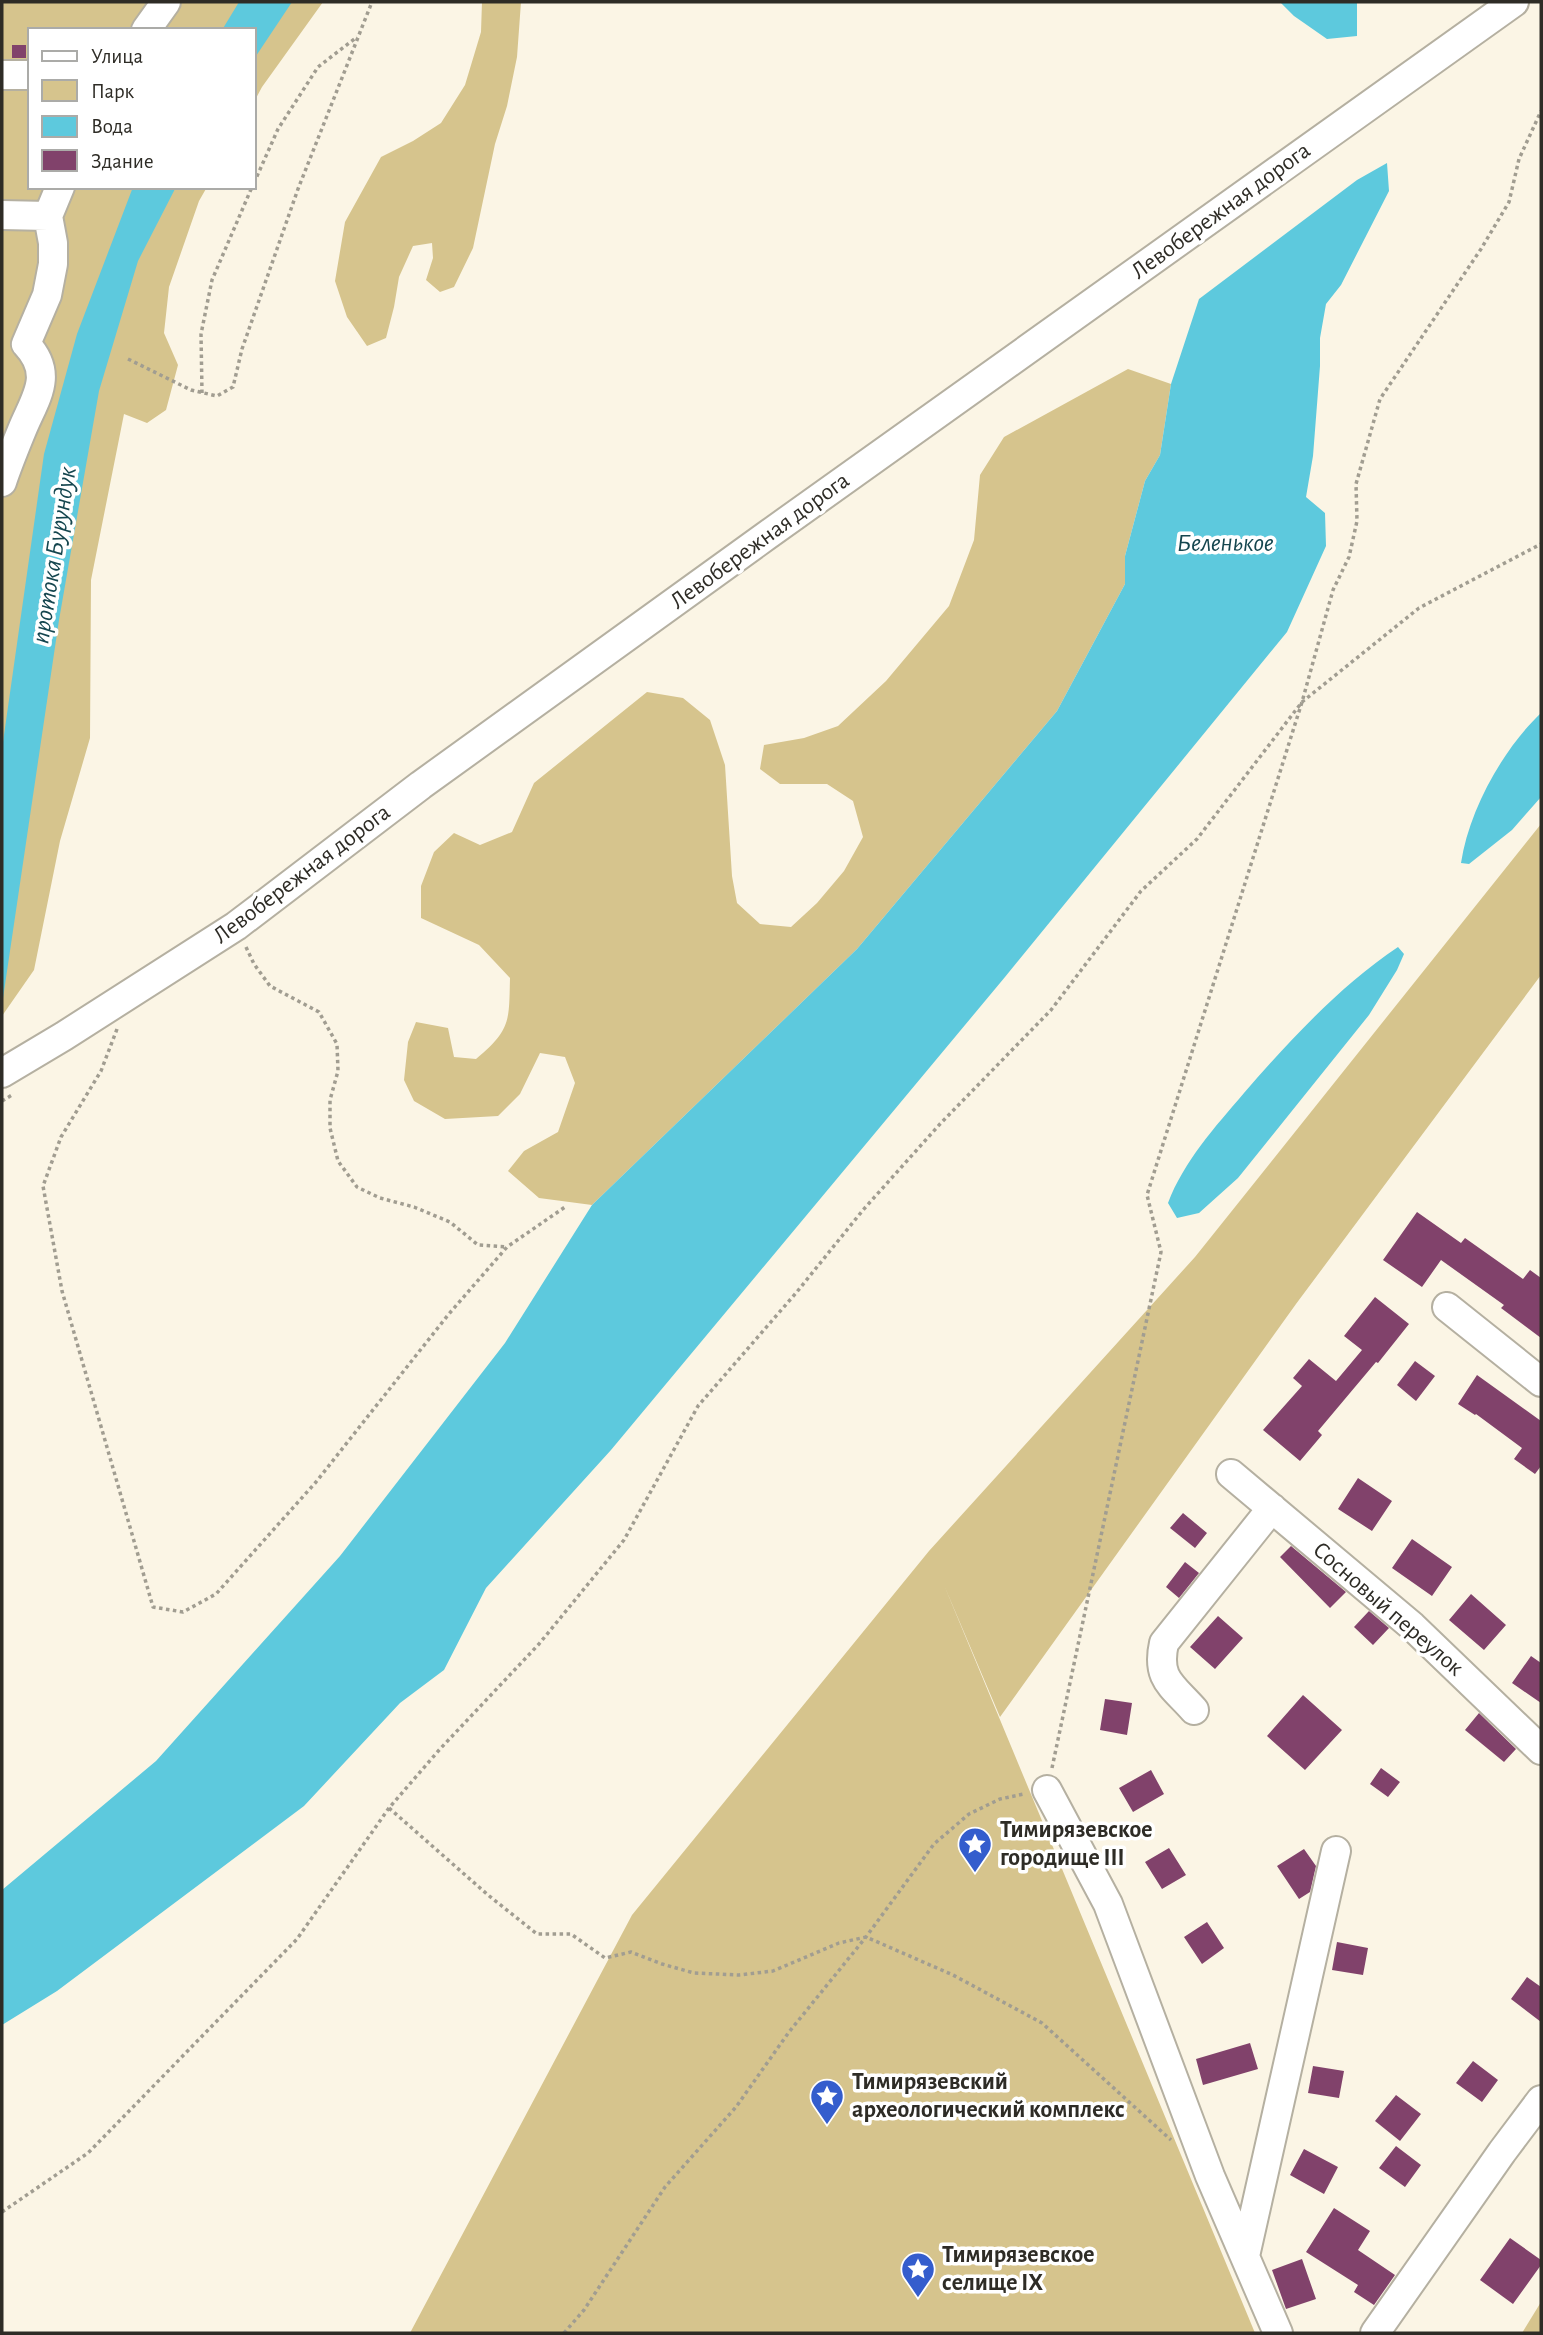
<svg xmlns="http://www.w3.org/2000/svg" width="1543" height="2335" font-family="'Alegreya Sans',sans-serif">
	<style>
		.green { fill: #d6c48d }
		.water { fill: #5dc9dd }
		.building { fill: #81426b }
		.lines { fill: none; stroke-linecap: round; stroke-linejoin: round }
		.minor-casing { stroke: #b5b0a1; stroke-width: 32 }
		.path { stroke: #a19d91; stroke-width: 3.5; stroke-dasharray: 3.5 3.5; stroke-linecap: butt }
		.minor { stroke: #fff; stroke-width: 28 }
		.labels { text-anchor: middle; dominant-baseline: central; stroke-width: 7; stroke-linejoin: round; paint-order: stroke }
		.street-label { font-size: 24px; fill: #2e2c26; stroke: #fff }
		.poi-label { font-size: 24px; font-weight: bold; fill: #2e2c26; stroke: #fff; text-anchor: start }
		.water-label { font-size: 26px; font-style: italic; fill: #15464f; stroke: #fff }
	</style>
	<rect width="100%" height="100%" fill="#fbf5e5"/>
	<!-- green -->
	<path class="green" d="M 2,2 L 323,2 L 262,87 L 254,102 L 254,30 L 30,30 L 30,187 L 207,187 L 199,201 L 169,287 L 164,333 L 178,365 L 166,410 L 147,423 L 124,414 L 91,580 L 90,738 L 60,841 L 34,970 L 2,1016 Z
		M 482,2 L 521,2 L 517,57 L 507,106 L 495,144 L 473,248 L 454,287 L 440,292 L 426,280 L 433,258 L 432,243 L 413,246 L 399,277 L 394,307 L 386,338 L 367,346 L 347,317 L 335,281 L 345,222 L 381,157 L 413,141 L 441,123 L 465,85 L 481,32 Z
		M 1128,369 L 1171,384 L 1160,455 L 1145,481 L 1125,556 L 1125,584 L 1057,711 L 857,949 L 592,1205 L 539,1198 L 508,1171 L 524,1151 L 558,1132 L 575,1083 L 565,1057 L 540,1053 L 520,1094 L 498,1116 L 445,1119 L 414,1101 L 404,1080 L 408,1042 L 416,1022 L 448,1028 L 454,1057 L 476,1059 C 511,1030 509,1021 510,978 L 479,945 L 421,918 L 421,886 L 434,852 L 454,833 L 480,845 L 512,832 L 534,783 L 647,692 L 683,698 L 710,720 L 725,765 L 732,876 L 737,903 L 760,924 L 791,927 L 817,903 L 844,871 L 863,837 L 853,801 L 827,784 L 780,784 L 760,769 L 764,745 L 804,738 L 838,726 L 886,681 L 949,606 L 974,540 L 980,475 L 1004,437 Z
		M 1541,824 L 1541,975 L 1296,1304 L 1000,1717 L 944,1585 L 1255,2333 L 410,2333 L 632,1915 L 929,1551 L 1195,1257 Z
		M 1541,2302 L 1541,2333 L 1522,2333 Z"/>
	<!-- water -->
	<path class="water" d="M 239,2 L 292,2 L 254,59 L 254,30 L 222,30 Z
		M 1280,2 L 1357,2 L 1357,36 L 1327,39 L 1294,16 Z
		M 1387,163 L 1389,191 L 1341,285 L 1326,304 L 1320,338 L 1320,366 L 1313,456 L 1306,497 L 1325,513 L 1326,546 L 1287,632 L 1005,977 L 611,1450 L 486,1588 L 444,1670 L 400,1703 L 304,1806 L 57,1991 L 2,2025 L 2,1890 L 156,1761 L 340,1556 L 505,1343 L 592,1205 L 857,949 L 1057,711 L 1125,584 L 1125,556 L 1145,481 L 1160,455 L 1171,384 L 1199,299 L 1357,180 Z
		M 133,187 L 176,187 L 138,261 L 99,391 L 59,620 L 2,1005 L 2,749 L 44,454 L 77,334 Z
		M 1541,713 L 1541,797 L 1512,830 L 1469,864 L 1461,863 C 1469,810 1503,749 1541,713 Z
		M 1398,947 L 1404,954 L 1397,970 L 1369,1015 L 1238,1178 L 1199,1213 L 1177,1218 L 1168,1203 C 1184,1161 1215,1127 1244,1093 C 1290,1040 1340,986 1398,947 Z"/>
	<!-- building -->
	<path class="building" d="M 12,45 L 26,45 L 26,58 L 12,58 Z
		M 1417,1212 L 1461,1243 L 1465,1238 L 1523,1279 L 1530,1270 L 1541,1278 L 1541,1338 L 1501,1308 L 1504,1305 L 1441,1260 L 1422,1287 L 1383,1260 Z
		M 1375,1297 L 1409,1324 L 1378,1363 L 1376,1362 L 1318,1431 L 1322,1435 L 1300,1461 L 1263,1430 L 1302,1386 L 1293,1378 L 1309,1359 L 1336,1381 L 1362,1350 L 1344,1336 Z
		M 1415,1361 L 1435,1376 L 1416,1401 L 1397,1385 Z
		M 1477,1375 L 1541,1421 L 1541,1466 L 1535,1474 L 1514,1459 L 1522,1448 L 1476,1414 L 1475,1415 L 1458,1404 Z
		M 1358,1478 L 1392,1501 L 1372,1531 L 1338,1509 Z
		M 1183,1513 L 1207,1533 L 1195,1548 L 1170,1528 Z
		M 1412,1539 L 1452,1567 L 1432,1596 L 1392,1568 Z
		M 1291,1546 L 1346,1592 L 1330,1608 L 1280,1557 Z
		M 1185,1562 L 1199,1573 L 1179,1598 L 1166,1587 Z
		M 1471,1594 L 1506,1625 L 1484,1650 L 1449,1620 Z
		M 1369,1611 L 1389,1628 L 1373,1645 L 1354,1627 Z
		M 1218,1616 L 1243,1638 L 1215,1669 L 1190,1647 Z
		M 1531,1656 L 1541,1663 L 1541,1703 L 1512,1683 Z
		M 1303,1695 L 1342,1730 L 1305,1770 L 1267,1736 Z
		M 1105,1699 L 1132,1703 L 1127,1735 L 1100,1730 Z
		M 1479,1713 L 1516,1749 L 1504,1762 L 1465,1730 Z
		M 1381,1768 L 1400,1782 L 1388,1797 L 1370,1784 Z
		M 1151,1770 L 1164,1794 L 1133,1812 L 1119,1788 Z
		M 1169,1848 L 1186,1875 L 1162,1889 L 1145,1862 Z
		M 1304,1849 L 1316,1866 L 1310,1892 L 1299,1899 L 1277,1866 Z
		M 1207,1922 L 1224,1948 L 1202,1964 L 1184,1937 Z
		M 1337,1942 L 1368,1948 L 1363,1975 L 1332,1970 Z
		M 1527,1977 L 1541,1987 L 1541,2022 L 1511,1999 Z
		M 1250,2043 L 1258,2069 L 1203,2085 L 1196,2059 Z
		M 1473,2061 L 1498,2080 L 1482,2102 L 1456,2083 Z
		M 1313,2066 L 1344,2071 L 1339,2098 L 1308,2093 Z
		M 1396,2095 L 1421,2114 L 1400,2141 L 1375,2121 Z
		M 1396,2146 L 1421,2165 L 1405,2187 L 1379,2168 Z
		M 1304,2149 L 1338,2167 L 1324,2194 L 1290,2175 Z
		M 1334,2208 L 1370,2231 L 1358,2250 L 1395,2275 L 1374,2305 L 1354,2292 L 1358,2285 L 1306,2252 Z
		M 1510,2238 L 1541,2260 L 1541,2265 L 1513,2304 L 1480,2280 Z
		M 1302,2259 L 1316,2299 L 1286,2309 L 1272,2270 Z"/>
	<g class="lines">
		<!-- minor casing -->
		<g class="minor-casing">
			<path id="minor" d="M 146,30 L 166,2
				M 2,75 L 30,75
				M 2,215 L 48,216
				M 2,482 C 8,464 15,447 22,430 C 35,398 55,375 26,344 L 47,295 L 53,264 L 53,243 L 48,216 L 60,187
				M 2,1073 L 64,1036 L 236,926 L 421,785 L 766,536 L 1514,2
				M 1447,1307 L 1541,1382
				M 1231,1474 L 1412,1626 L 1541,1750
				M 1194,1710 C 1172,1685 1156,1679 1164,1643 L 1272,1508
				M 1047,1790 L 1108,1904 L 1210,2176 L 1278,2333
				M 1245,2256 L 1336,1851
				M 1375,2333 L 1502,2152 L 1541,2100"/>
		</g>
		<!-- path -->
		<path class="path" d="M 254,183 L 278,129 L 318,67 L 357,37
			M 128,359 L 191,390 L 217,396 L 233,387 L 242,349 L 298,189 L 372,2
			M 202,393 L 201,334 L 212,280 L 252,187
			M 246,947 L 254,964 L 270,986 L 319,1012 L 337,1044 L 338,1071 L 330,1100 L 330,1128 L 338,1161 L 357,1187 L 380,1198 L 414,1207 L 450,1222 L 478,1245 L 506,1247
			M 117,1029 L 101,1071 L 61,1137 L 43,1186 L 62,1291 L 153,1607 L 183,1612 L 216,1594 L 316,1482 L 448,1315 L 507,1247 L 565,1207
			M 2,1101 L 12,1095
			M 1052,1768 L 1161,1252 L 1147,1195 L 1302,702 L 1333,590 L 1349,557 L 1357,521 L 1356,484 L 1380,399 L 1481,249 L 1509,202 L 1519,159 L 1541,111
			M 389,1808 L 488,1895 L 537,1934 L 571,1934 L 605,1958 L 631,1952 L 662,1964 L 694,1973 L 739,1975 L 773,1971 L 839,1943 L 866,1937 L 953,1975 L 1042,2023 L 1171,2140
			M 2,2212 L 88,2153 L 297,1939 L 389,1808 L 440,1749 L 539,1644 L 624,1540 L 698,1406 L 796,1293 L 863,1210 L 940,1124 L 1051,1010 L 1141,891 L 1197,839 L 1302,702 L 1419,608 L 1541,544
			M 564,2333 L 584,2310 L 665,2187 L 736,2107 L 789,2032 L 866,1937 L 934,1844 L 969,1814 L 1000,1799 L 1024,1794"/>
		<!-- minor -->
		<use href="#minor" class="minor"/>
	</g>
	<!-- icons -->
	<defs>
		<g id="sight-pin" transform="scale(1.75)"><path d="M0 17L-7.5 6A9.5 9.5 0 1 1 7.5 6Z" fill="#345dcd" stroke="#fff"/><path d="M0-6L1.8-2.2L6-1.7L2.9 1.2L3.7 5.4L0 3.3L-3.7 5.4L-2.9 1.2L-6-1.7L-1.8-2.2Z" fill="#fff"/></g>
	</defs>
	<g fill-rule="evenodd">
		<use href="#sight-pin" x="975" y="1844"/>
		<use href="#sight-pin" x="827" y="2096"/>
		<use href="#sight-pin" x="918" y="2269"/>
	</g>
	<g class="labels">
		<!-- street labels -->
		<g class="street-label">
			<text transform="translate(1221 211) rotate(-36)">Левобережная дорога</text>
			<text transform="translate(760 541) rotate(-36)">Левобережная дорога</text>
			<text transform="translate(302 874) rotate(-37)">Левобережная дорога</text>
			<text transform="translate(1388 1609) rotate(41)">Сосновый переулок</text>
		</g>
		<!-- poi labels -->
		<g class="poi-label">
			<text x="1000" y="1830">Тимирязевское<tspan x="1000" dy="28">городище III</tspan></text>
			<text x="852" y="2082">Тимирязевский<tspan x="852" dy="28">археологический комплекс</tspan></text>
			<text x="942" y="2255">Тимирязевское<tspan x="942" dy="28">селище IX</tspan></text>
		</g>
		<!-- water labels -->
		<g class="water-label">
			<text x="1225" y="543">Беленькое</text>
			<text transform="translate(54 555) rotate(-81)">протока Бурундук</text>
		</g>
	</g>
	<!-- border -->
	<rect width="1543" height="2335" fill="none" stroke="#2e2c26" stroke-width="7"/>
	<!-- legend -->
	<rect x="28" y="28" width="228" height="161" fill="#ffffff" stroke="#ababa8" stroke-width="2"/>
	<rect x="42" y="51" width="35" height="10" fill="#ffffff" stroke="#ababa8" stroke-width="2"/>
	<text x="91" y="63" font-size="21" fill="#2e2c26">Улица</text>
	<rect x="42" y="80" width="35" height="21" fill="#d6c48d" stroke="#ababa8" stroke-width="2"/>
	<text x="91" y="98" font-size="21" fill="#2e2c26">Парк</text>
	<rect x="42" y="116" width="35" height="21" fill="#5dc9dd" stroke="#ababa8" stroke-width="2"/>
	<text x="91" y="133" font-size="21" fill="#2e2c26">Вода</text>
	<rect x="42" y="150" width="35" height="21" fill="#81426b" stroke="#ababa8" stroke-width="2"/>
	<text x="91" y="168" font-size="21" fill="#2e2c26">Здание</text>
</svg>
